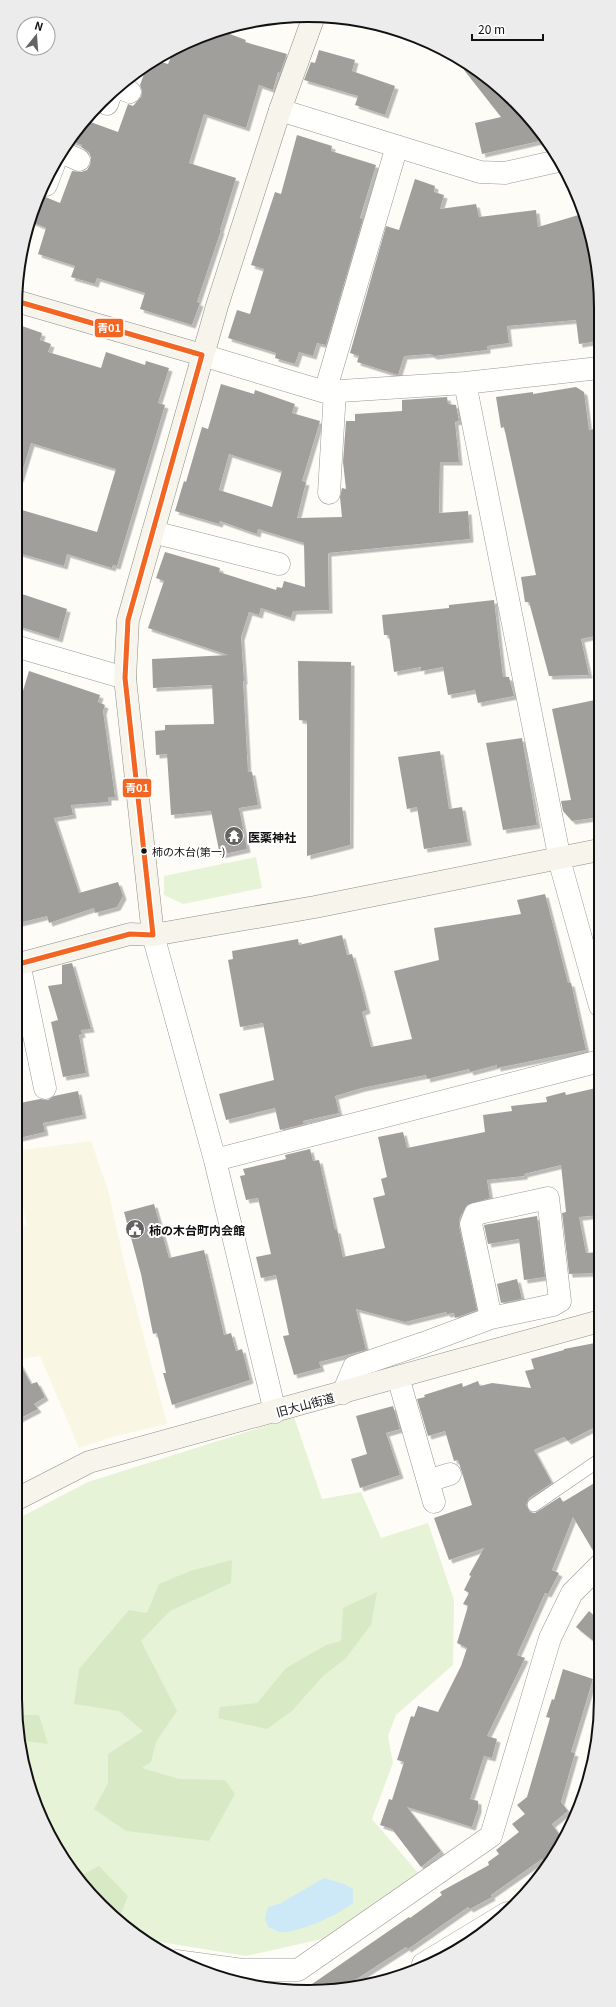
<svg xmlns="http://www.w3.org/2000/svg" width="616" height="2007" font-family="Georgia,'Noto Sans JP',serif">
	<style>
		.farmland { fill: #f9f7e4 }
		.green { fill: #e7f3d7; fill-rule: evenodd }
		.forest { fill: #d8eac5 }
		.water { fill: #cde8f7 }
		.building { fill: #a19f9c; fill-rule: evenodd; filter: url(#shadow) }
		.lines { fill: none; stroke-linecap: round; stroke-linejoin: round }
		.lane-casing { stroke: #979795; stroke-width: 14 }
		.street-casing { stroke: #979795; stroke-width: 23 }
		.secondary-casing { stroke: #8e8d8b; stroke-width: 23 }
		.lane { stroke: #fffffe; stroke-width: 13 }
		.street { stroke: #fffffe; stroke-width: 22 }
		.secondary { stroke: #f6f4eb; stroke-width: 22 }
		.bus-1-casing { stroke: #fff; stroke-width: 8 }
		.bus-1 { stroke: #f26522; stroke-width: 5 }
		.bus-dot { fill: #111; stroke: #fff; stroke-width: 1.5 }
		.labels { text-anchor: middle; dominant-baseline: central; stroke-width: 4; stroke-linejoin: round; paint-order: stroke }
		.bus-label { font-size: 11px; fill: #111; stroke: #fff; text-anchor: start }
		.poi-label { font-size: 12px; font-weight: bold; fill: #111; stroke: #fff; text-anchor: start }
		.street-label { font-size: 12px; fill: #111; stroke: #fff }
		.rim { fill: none; stroke: #111; stroke-width: 2 }
		.line-badge { stroke: #fff; stroke-width: 1.5 }
		.badge-label { font-size: 11px; text-anchor: middle; font-weight: bold; fill: #fff }
	</style>
	<defs>
		<filter id="shadow"><feDropShadow dx="3.5" dy="3.5" stdDeviation="0" flood-color="#0004"/></filter>
	</defs>
	<rect width="100%" height="100%" fill="#fdfcf7"/>
	<!-- farmland -->
	<path class="farmland" d="M 91,1141 L 108,1190 L 124,1262 L 167,1424 L 112,1437 L 79,1448 L 40,1356 L 15,1360 L 15,1275 L 20,1274 L 15,1227 L 27,1225 L 15,1170 L 15,1151 Z"/>
	<!-- green -->
	<path class="green" d="M 256,857 L 262,888 L 183,904 L 164,895 L 164,876 Z
		M 294,1417 L 322,1499 L 361,1492 L 381,1538 L 428,1523 L 454,1600 L 453,1665 L 396,1715 L 388,1736 L 393,1763 L 372,1819 L 419,1874 L 331,1937 L 246,1956 L 142,1939 L 130,1932 L 88,1892 L 37,1811 L 21,1756 L 15,1699 L 15,1520 L 88,1482 ZM 281,1903 L 287,1930 L 281,1932 L 268,1907 Z"/>
	<!-- forest -->
	<path class="forest" d="M 232,1560 L 231,1583 L 170,1611 L 141,1641 L 177,1711 L 156,1742 L 151,1762 L 142,1768 L 179,1779 L 225,1780 L 235,1794 L 209,1841 L 126,1831 L 94,1809 L 108,1783 L 108,1754 L 143,1731 L 119,1711 L 74,1704 L 79,1669 L 129,1610 L 147,1613 L 159,1584 L 190,1571 Z
		M 377,1592 L 371,1625 L 346,1658 L 323,1676 L 292,1711 L 267,1729 L 218,1718 L 220,1707 L 257,1703 L 286,1668 L 326,1645 L 341,1641 L 343,1608 Z
		M 17,1715 L 39,1715 L 48,1744 L 19,1740 Z
		M 99,1866 L 128,1896 L 120,1916 L 114,1916 L 88,1892 L 78,1877 Z"/>
	<!-- water -->
	<path class="water" d="M 324,1878 L 344,1884 L 353,1889 L 353,1903 C 340,1914 297,1934 280,1932 C 276,1931 272,1928 268,1927 L 265,1918 L 268,1907 L 281,1903 Z"/>
	<!-- building -->
	<path class="building" d="M 219,30 L 246,40 L 245,42 L 287,54 L 280,73 L 278,72 L 273,90 L 259,85 L 246,128 L 204,114 L 189,163 L 236,178 L 220,230 L 221,230 L 197,302 L 200,303 L 192,325 L 140,309 L 145,293 L 97,278 L 95,284 L 71,277 L 75,266 L 38,254 L 46,228 L 30,221 L 38,194 L 60,203 L 72,171 L 81,172 L 87,170 L 90,165 L 91,158 L 89,152 L 81,147 L 82,145 L 68,140 L 85,120 L 118,132 L 128,104 L 133,106 L 141,97 L 142,91 L 140,85 L 148,63 L 154,60 L 168,64 L 175,48 L 196,37 Z
		M 319,50 L 355,60 L 352,71 L 395,86 L 385,115 L 355,105 L 358,96 L 304,80 L 311,62 L 315,63 Z
		M 468,65 L 515,101 L 544,140 L 482,154 L 475,123 L 501,117 L 464,70 Z
		M 297,135 L 332,146 L 331,151 L 376,165 L 360,218 L 363,219 L 326,345 L 317,343 L 313,356 L 299,352 L 295,364 L 275,358 L 276,353 L 228,338 L 237,310 L 250,314 L 264,269 L 251,265 L 275,192 L 281,194 Z
		M 415,179 L 435,186 L 434,192 L 444,195 L 440,209 L 476,204 L 479,217 L 536,210 L 538,227 L 582,214 L 598,270 L 599,341 L 579,344 L 576,320 L 507,326 L 509,343 L 487,346 L 487,350 L 434,356 L 430,354 L 404,356 L 398,375 L 357,362 L 359,356 L 350,353 L 386,226 L 399,230 Z
		M 22,326 L 42,333 L 40,340 L 51,344 L 48,352 L 101,368 L 106,352 L 145,365 L 146,361 L 169,368 L 158,403 L 165,405 L 117,566 L 113,565 L 112,568 L 67,554 L 64,566 L 15,552 L 15,508 L 97,532 L 116,469 L 31,443 L 20,479 L 15,478 L 15,333 L 20,335 Z
		M 221,384 L 254,394 L 255,390 L 295,404 L 292,413 L 320,421 L 302,481 L 306,482 L 297,518 L 342,517 L 340,497 L 342,488 L 346,489 L 343,462 L 346,421 L 355,421 L 355,414 L 402,411 L 402,400 L 447,397 L 448,404 L 456,405 L 459,421 L 455,422 L 459,462 L 440,462 L 439,513 L 468,511 L 470,539 L 328,553 L 329,610 L 293,611 L 291,618 L 261,608 L 259,615 L 249,612 L 241,637 L 244,681 L 243,681 L 248,772 L 252,772 L 258,805 L 239,808 L 247,849 L 220,855 L 211,811 L 171,815 L 167,754 L 156,755 L 155,731 L 165,730 L 165,725 L 214,724 L 212,685 L 153,688 L 152,659 L 228,655 L 148,628 L 164,581 L 156,578 L 165,552 L 220,568 L 219,572 L 276,590 L 277,587 L 282,588 L 284,581 L 305,587 L 304,543 L 258,529 L 257,534 L 220,521 L 219,524 L 175,511 L 184,481 L 186,482 L 202,427 L 208,429 ZM 229,454 L 282,471 L 272,507 L 219,490 Z
		M 576,387 L 584,392 L 589,430 L 599,428 L 599,635 L 581,639 L 589,675 L 549,676 L 529,602 L 525,602 L 521,577 L 536,575 L 504,427 L 501,428 L 496,397 L 533,392 L 533,394 Z
		M 19,593 L 67,609 L 59,639 L 15,625 L 15,607 Z
		M 494,600 L 503,677 L 509,677 L 514,696 L 478,703 L 475,690 L 448,695 L 443,667 L 421,671 L 421,667 L 394,672 L 389,635 L 384,635 L 382,615 L 449,608 L 449,605 Z
		M 298,661 L 351,662 L 350,845 L 307,856 L 307,721 L 299,720 Z
		M 29,671 L 100,695 L 98,702 L 105,705 L 103,711 L 115,797 L 108,797 L 108,802 L 71,805 L 73,815 L 54,818 L 79,893 L 118,882 L 123,896 L 117,907 L 95,913 L 94,908 L 49,923 L 47,916 L 15,924 L 15,717 Z
		M 595,700 L 599,719 L 599,817 L 572,821 L 563,811 L 561,801 L 571,800 L 552,709 Z
		M 522,738 L 537,825 L 503,830 L 486,743 Z
		M 440,751 L 449,809 L 462,807 L 468,842 L 424,849 L 417,807 L 407,809 L 398,757 Z
		M 545,894 L 568,983 L 571,983 L 586,1050 L 497,1068 L 497,1065 L 470,1072 L 469,1069 L 427,1079 L 426,1075 L 362,1088 L 335,1096 L 339,1113 L 303,1121 L 304,1124 L 280,1130 L 275,1108 L 226,1120 L 219,1094 L 274,1080 L 263,1023 L 240,1027 L 228,960 L 233,959 L 232,951 L 298,939 L 299,945 L 342,935 L 347,955 L 352,954 L 362,990 L 367,1010 L 362,1012 L 371,1047 L 412,1039 L 394,971 L 439,960 L 434,928 L 521,914 L 517,900 Z
		M 72,963 L 91,1029 L 81,1030 L 82,1034 L 79,1035 L 86,1073 L 63,1077 L 51,1022 L 58,1020 L 48,986 L 62,984 L 62,965 Z
		M 600,1087 L 600,1215 L 579,1217 L 586,1253 L 600,1252 L 600,1273 L 569,1274 L 562,1213 L 566,1212 L 561,1165 L 524,1174 L 524,1176 L 487,1180 L 490,1198 L 467,1205 L 459,1219 L 459,1226 L 477,1310 L 455,1318 L 454,1313 L 447,1314 L 446,1312 L 405,1322 L 356,1309 L 366,1350 L 319,1362 L 321,1368 L 294,1375 L 283,1336 L 289,1335 L 276,1275 L 261,1278 L 256,1257 L 271,1254 L 258,1198 L 246,1200 L 240,1176 L 245,1175 L 243,1169 L 286,1159 L 285,1155 L 310,1149 L 313,1161 L 319,1160 L 335,1230 L 337,1230 L 343,1257 L 385,1248 L 373,1198 L 385,1195 L 381,1179 L 387,1177 L 378,1137 L 403,1132 L 407,1148 L 485,1132 L 483,1115 L 512,1111 L 511,1106 L 547,1102 L 546,1097 L 565,1092 L 566,1095 Z
		M 78,1091 L 83,1115 L 43,1123 L 45,1132 L 15,1139 L 15,1104 L 40,1099 L 48,1100 L 54,1096 Z
		M 154,1204 L 169,1258 L 204,1250 L 224,1335 L 231,1333 L 236,1351 L 242,1349 L 250,1380 L 172,1405 L 163,1373 L 166,1373 L 157,1333 L 153,1334 L 141,1274 L 124,1212 Z
		M 537,1216 L 545,1277 L 524,1280 L 519,1239 L 488,1244 L 484,1225 Z
		M 517,1279 L 522,1299 L 501,1303 L 497,1284 Z
		M 595,1343 L 600,1374 L 601,1424 L 568,1441 L 564,1437 L 534,1450 L 552,1483 L 529,1498 L 526,1505 L 530,1512 L 535,1513 L 560,1497 L 563,1502 L 601,1479 L 601,1552 L 595,1554 L 573,1517 L 552,1570 L 559,1573 L 548,1594 L 545,1593 L 517,1655 L 525,1658 L 487,1736 L 497,1739 L 492,1758 L 484,1756 L 470,1799 L 478,1801 L 478,1809 L 472,1827 L 407,1807 L 441,1851 L 421,1867 L 392,1829 L 380,1825 L 389,1799 L 392,1800 L 404,1762 L 397,1760 L 411,1716 L 414,1717 L 418,1706 L 438,1712 L 461,1666 L 467,1648 L 457,1643 L 468,1606 L 463,1604 L 469,1593 L 464,1590 L 471,1576 L 469,1575 L 484,1548 L 449,1560 L 434,1518 L 472,1505 L 458,1460 L 454,1461 L 445,1431 L 428,1436 L 417,1399 L 425,1397 L 424,1395 L 462,1383 L 463,1387 L 478,1381 L 480,1386 L 492,1383 L 531,1388 L 525,1371 L 534,1369 L 531,1359 L 564,1350 L 564,1349 Z
		M 15,1355 L 31,1384 L 37,1382 L 45,1397 L 34,1404 L 38,1409 L 15,1421 Z
		M 393,1406 L 400,1429 L 386,1433 L 400,1475 L 360,1488 L 351,1459 L 367,1454 L 356,1416 Z
		M 589,1611 L 601,1622 L 601,1647 L 576,1627 Z
		M 563,1669 L 593,1679 L 571,1752 L 575,1753 L 561,1802 L 568,1811 L 552,1824 L 563,1840 L 555,1855 L 544,1862 L 542,1859 L 491,1895 L 492,1897 L 470,1909 L 468,1907 L 408,1949 L 406,1947 L 355,1980 L 359,1986 L 327,1991 L 302,1991 L 409,1917 L 410,1918 L 442,1895 L 440,1892 L 489,1865 L 488,1862 L 499,1854 L 496,1850 L 519,1832 L 512,1824 L 525,1814 L 517,1805 L 527,1797 L 550,1718 L 546,1717 L 552,1699 L 554,1700 Z"/>
	<g class="lines">
		<!-- lane casing -->
		<g class="lane-casing">
			<path id="lane" d="M 534,1505 L 601,1459"/>
		</g>
		<!-- street casing -->
		<g class="street-casing">
			<path id="street" d="M 118,87 L 130,92
				M 107,104 L 111,93
				M 280,110 L 480,172 L 505,173 L 558,161
				M 61,152 L 79,160
				M 46,185 L 54,164
				M 202,355 L 325,392 L 465,383 L 599,368
				M 465,383 L 562,870 L 600,1006
				M 325,392 L 397,146
				M 329,493 L 335,391
				M 153,532 L 279,564
				M 15,646 L 125,678
				M 153,935 L 215,1160 L 275,1412
				M 19,963 L 45,1088
				M 215,1160 L 600,1061
				M 398,1377 L 434,1502
				M 343,1393 L 354,1367 L 424,1343 L 491,1318 L 553,1305 L 560,1301 L 548,1198 L 475,1214 L 471,1224 L 491,1318
				M 428,1481 L 450,1474
				M 176,1961 L 243,1970 L 298,1970 L 491,1836 L 550,1638 L 572,1593 L 601,1564
				M 423,1964 L 507,1913"/>
		</g>
		<!-- secondary casing -->
		<g class="secondary-casing">
			<path id="secondary" d="M 16,301 L 202,355
				M 153,935 L 125,678 L 128,620 L 217,306 L 280,110 L 314,16
				M 15,965 L 130,934 L 153,935 L 315,907 L 599,850
				M 15,1500 L 89,1462 L 600,1321"/>
		</g>
		<!-- lane -->
		<use href="#lane" class="lane"/>
		<!-- street -->
		<use href="#street" class="street"/>
		<!-- secondary -->
		<use href="#secondary" class="secondary"/>
		<!-- bus-1 casing -->
		<g class="bus-1-casing">
			<path id="bus-1" d="M 16,301 L 202,355
				M 153,935 L 125,678 L 128,620 L 202,355
				M 15,965 L 130,934 L 153,935"/>
		</g>
		<!-- bus-1 -->
		<use href="#bus-1" class="bus-1"/>
	</g>
	<!-- icons -->
	<defs>
		<g id="temple-disc" transform="scale(1)"><circle r="9.5" fill="#646362" stroke="#fff"/><path d="M0-6L5-2H3V0L6.5 2.5H4V6H1.5V3h-3V6H-4V2.5H-6.5L-3 0V-2H-5Z" fill="#fff"/></g>
		<g id="civic-disc" transform="scale(1)"><circle r="9.5" fill="#646362" stroke="#fff"/><path d="M-.6-6.5H3V-4.5H.6V-3L4-1V1h2V6H-6V1h2V-1L-.6-3ZM-1.2 2.5V6h2.4V2.5Z" fill="#fff"/></g>
	</defs>
	<g fill-rule="evenodd">
		<use href="#temple-disc" x="234" y="836"/>
		<use href="#civic-disc" x="135" y="1229"/>
	</g>
	<!-- markers -->
	<circle class="bus-dot" cx="144" cy="851" r="3.5"/>
	<g class="labels">
		<!-- bus labels -->
		<g class="bus-label">
			<text x="152" y="851">柿の木台(第一)</text>
		</g>
		<!-- poi labels -->
		<g class="poi-label">
			<text x="248" y="836">医薬神社</text>
			<text x="149" y="1229">柿の木台町内会館</text>
		</g>
		<!-- street labels -->
		<g class="street-label">
			<text transform="translate(305 1404) rotate(-15)">旧大山街道</text>
		</g>
	</g>
	<!-- crop -->
	<path d="M0 0H616V2007H0ZM308 22H308A286 286 0 0 1 594 308V1699A286 286 0 0 1 308 1985H308A286 286 0 0 1 22 1699V308A286 286 0 0 1 308 22Z" fill="#ececec" fill-rule="evenodd"/>
	<path class="rim" d="M308 22H308A286 286 0 0 1 594 308V1699A286 286 0 0 1 308 1985H308A286 286 0 0 1 22 1699V308A286 286 0 0 1 308 22Z"/>
	<g class="line-badge">
		<rect x="94" y="318" width="30" height="20" rx="4" fill="#f26522"/>
		<rect x="122" y="778" width="30" height="20" rx="4" fill="#f26522"/>
	</g>
	<g class="badge-label">
		<text x="109" y="332">青01</text>
		<text x="137" y="792">青01</text>
	</g>
	<!-- north arrow -->
	<g transform="translate(36 36) rotate(17)"><circle r="19" fill="#ffffff" stroke="#a0a0a0"/>
	<path d="M0-3L7 15L0 10L-7 15Z" fill="#646362"/>
	<text y="-6" font-size="11" font-weight="bold" text-anchor="middle" fill="#111111">N</text>
	</g>
	<!-- scale -->
	<path d="M472 34v6h71v-6" fill="none" stroke="#111111" stroke-width="2"/>
	<text x="478" y="34" font-size="12" fill="#111111" stroke="#ffffff" stroke-width="3" paint-order="stroke">20 m</text>
</svg>
